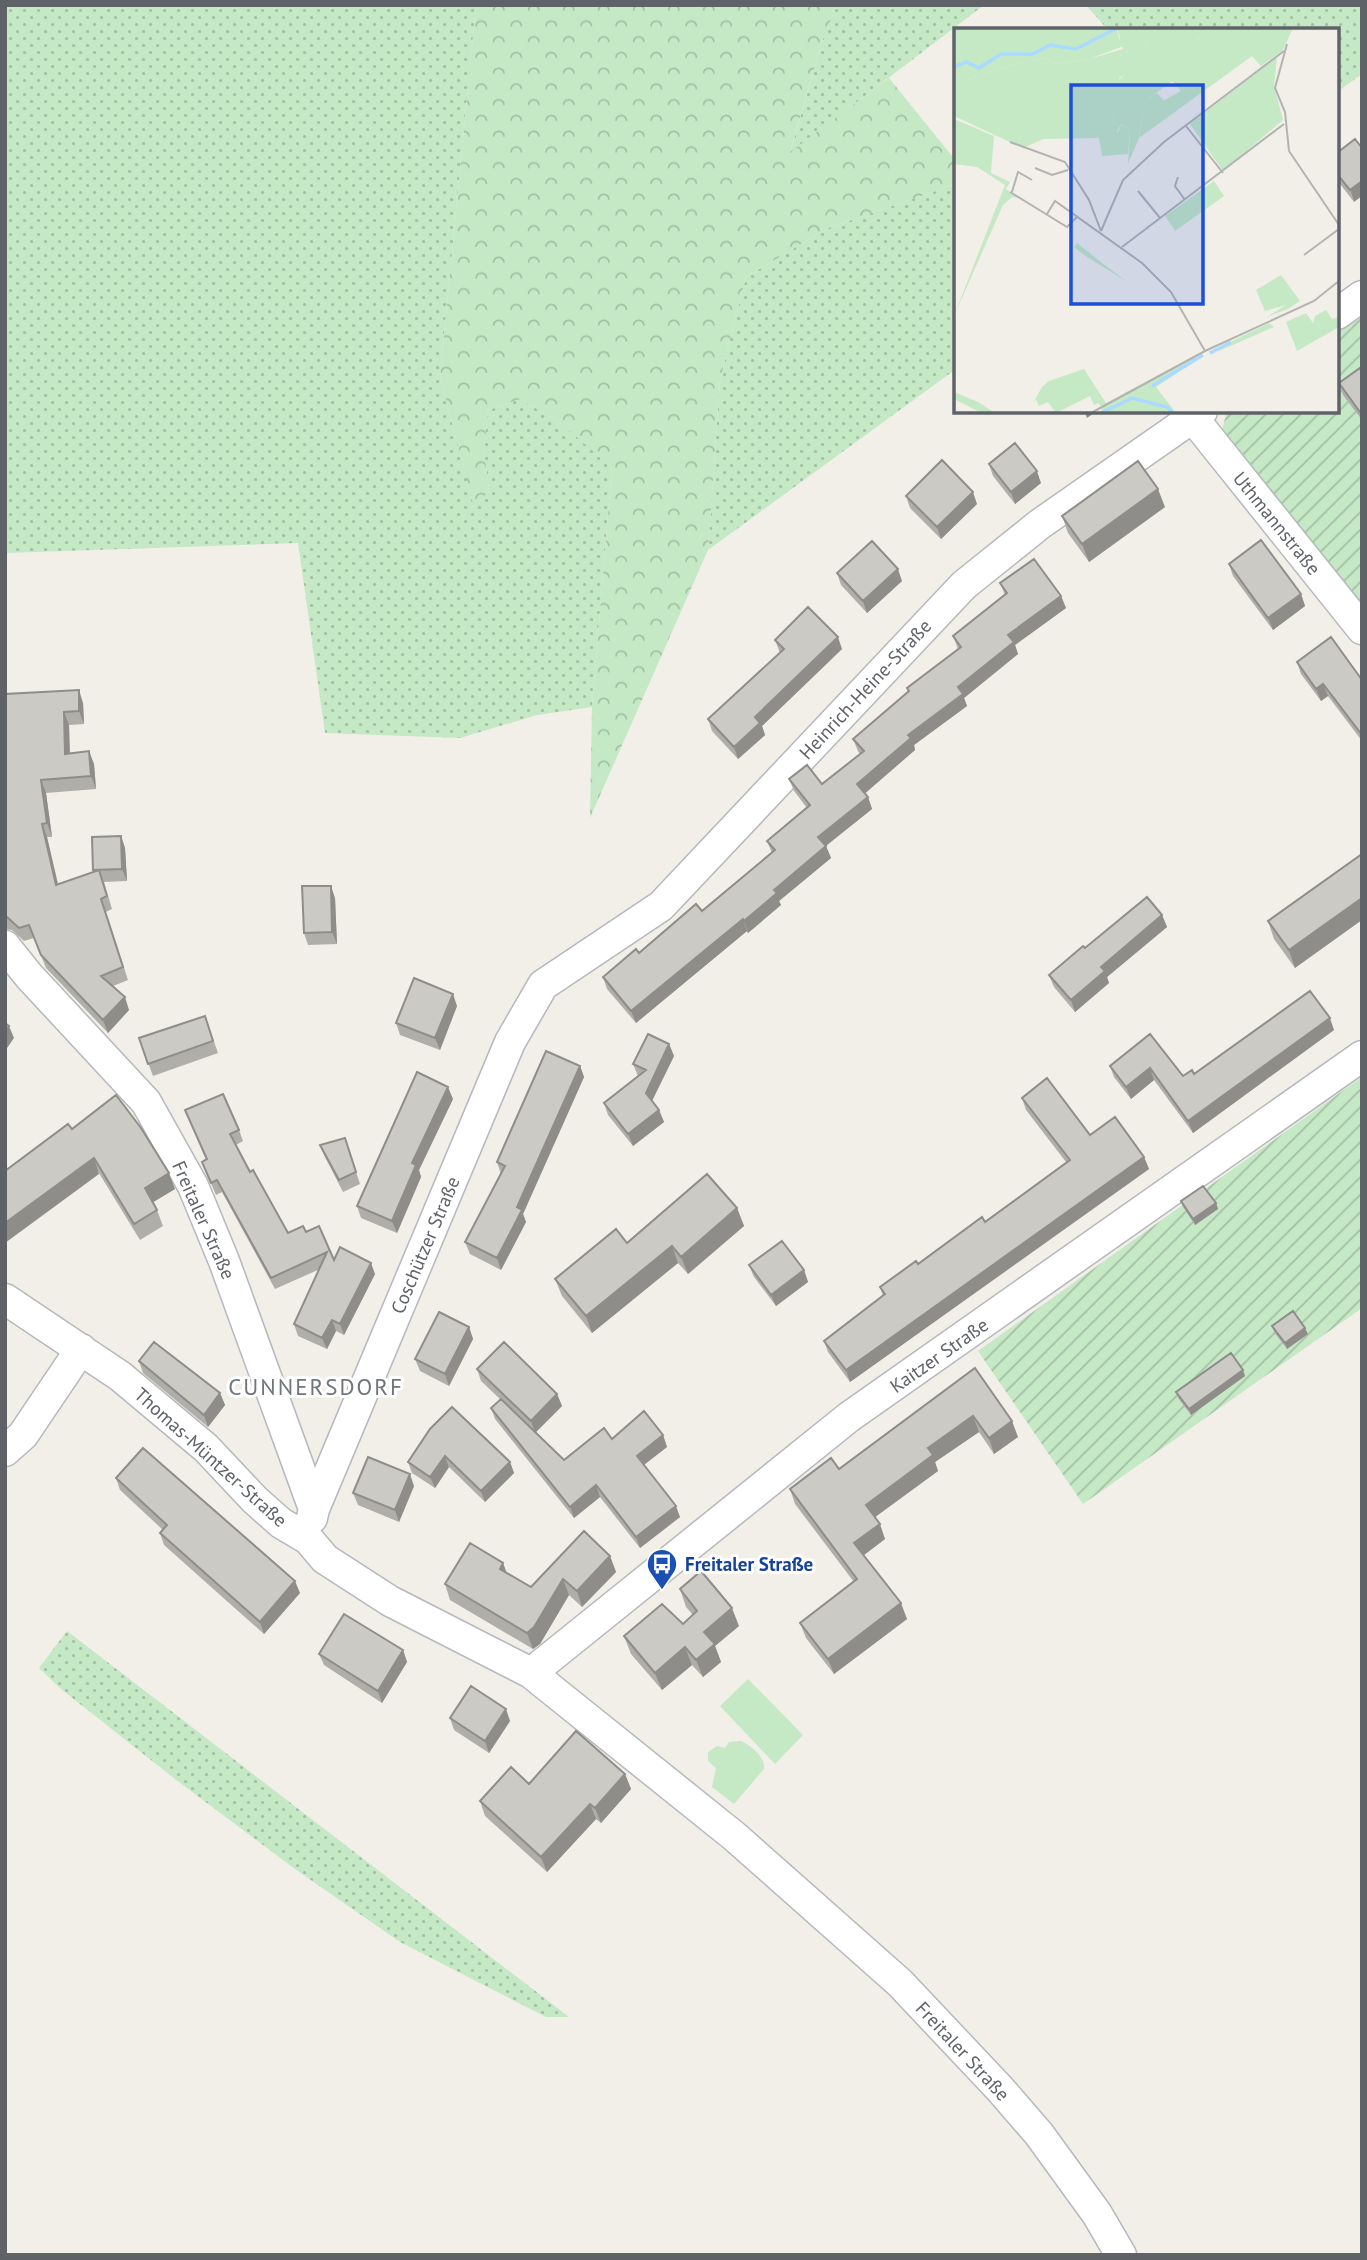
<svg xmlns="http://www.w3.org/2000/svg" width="1367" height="2260" font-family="'PT Sans',sans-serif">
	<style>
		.grass { fill: url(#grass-dots) }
		.forest { fill: url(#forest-crowns) }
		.park { fill: #c5e8c5 }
		.garden { fill: url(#garden-furrows) }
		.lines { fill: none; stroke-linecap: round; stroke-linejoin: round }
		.minor-casing { stroke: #b5b8bc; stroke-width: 33 }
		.minor { stroke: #fff; stroke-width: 30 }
		.wall { fill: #afaea9 }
		.shaded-wall { fill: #8f8d8a }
		.building { fill: #cccac5; stroke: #8f8d8a; stroke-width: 2 }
		.labels { text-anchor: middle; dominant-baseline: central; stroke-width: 6; stroke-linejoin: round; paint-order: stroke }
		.street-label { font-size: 19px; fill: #5f6368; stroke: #fff }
		.transit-label { font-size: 19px; font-weight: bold; fill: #164399; stroke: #fff; text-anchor: start }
		.quarter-label { font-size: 23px; letter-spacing: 2px; fill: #70757a; stroke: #fff }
		.inset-river { fill: none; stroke: #aadaff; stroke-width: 3.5 }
		.inset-road { fill: none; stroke: #b3b3b1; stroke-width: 2 }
		.view { fill: #1d4ed8; fill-opacity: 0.15; stroke: #1d4ed8; stroke-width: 3.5 }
		.inset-edge { fill: none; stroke: #5f6368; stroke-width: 3.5 }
	</style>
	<defs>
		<pattern id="grass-dots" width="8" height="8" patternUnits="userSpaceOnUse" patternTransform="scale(1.75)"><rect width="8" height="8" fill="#c5e8c5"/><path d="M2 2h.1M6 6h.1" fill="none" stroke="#a3c0a4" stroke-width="1.8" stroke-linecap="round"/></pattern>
		<pattern id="forest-crowns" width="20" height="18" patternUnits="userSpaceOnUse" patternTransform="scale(1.75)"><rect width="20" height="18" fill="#c5e8c5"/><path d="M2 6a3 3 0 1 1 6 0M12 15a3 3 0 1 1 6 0" fill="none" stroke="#a3c0a4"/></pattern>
		<pattern id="garden-furrows" width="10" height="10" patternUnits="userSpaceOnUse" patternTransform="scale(1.75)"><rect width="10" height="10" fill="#c5e8c5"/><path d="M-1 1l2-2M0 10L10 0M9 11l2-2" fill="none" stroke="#a3c0a4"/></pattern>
	</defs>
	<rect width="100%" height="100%" fill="#f1efe8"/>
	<!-- grass -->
	<path class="grass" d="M 5,5 L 476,5 L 440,377 L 474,506 L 489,491 L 484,450 L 488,410 L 521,399 L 560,423 L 612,466 L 592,707 L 537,715 L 460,738 L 325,733 L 298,543 L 5,553 Z
		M 837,5 L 984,5 L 790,153 L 823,39 Z
		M 1086,5 L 1362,5 L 1362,74 L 1337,92 L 1337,30 L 1108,30 Z
		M 956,184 L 956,369 L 708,550 L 720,380 L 746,277 L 828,228 Z
		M 67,1631 L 569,2017 L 546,2017 L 400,1942 L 295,1869 L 175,1779 L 61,1689 L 39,1668 Z"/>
	<!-- forest -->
	<path class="forest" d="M 476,5 L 837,5 L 823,39 L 790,152 L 889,78 L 956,161 L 956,184 L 828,228 L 746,277 L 720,380 L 708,550 L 590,818 L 592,707 L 612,467 L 560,423 L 521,399 L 488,410 L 484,450 L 489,491 L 474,507 L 440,377 Z"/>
	<!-- park -->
	<path class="park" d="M 748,1679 L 803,1735 L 775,1764 L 720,1706 Z
		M 741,1741 C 751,1746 765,1756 764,1769 L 734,1804 L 712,1787 L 716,1768 L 708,1761 L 708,1752 L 717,1746 L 725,1748 L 729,1742 Z"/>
	<!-- garden -->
	<path class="garden" d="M 1362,307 L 1362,612 L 1221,434 L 1227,411 L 1337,411 L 1337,325 Z
		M 1362,1077 L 1362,1308 L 1083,1504 L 978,1351 Z"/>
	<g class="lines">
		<!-- minor casing -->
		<g class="minor-casing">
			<path id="minor" d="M 1337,314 L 1362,296
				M 1193,418 L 1362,629
				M 5,946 L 29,976 L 146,1102 L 193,1186 L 224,1261 L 314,1509 L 312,1518
				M 5,1299 L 120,1376 L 206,1448 L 255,1500 L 281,1523 L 308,1539 L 325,1559 L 390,1601 L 531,1673 L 734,1836 L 900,1983 L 1000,2089 L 1039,2134 L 1097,2214 L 1121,2255
				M 5,1451 L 23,1435 L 81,1349
				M 314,1509 L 510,1042 L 543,985 L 661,906 L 964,585 L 1040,524 L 1202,411
				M 531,1673 L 849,1417 L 1362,1056"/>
		</g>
		<!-- minor -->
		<use href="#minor" class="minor"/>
	</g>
	<!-- wall -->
	<path class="wall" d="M 1337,153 L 1354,202 L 1337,180 Z
		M 1362,371 L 1362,420 L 1343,395 L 1339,383 Z
		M 989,464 L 1041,483 L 1015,504 L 993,476 Z
		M 906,496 L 977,504 L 941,539 L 910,508 Z
		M 1165,507 L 1089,562 L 1068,533 L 1062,516 Z
		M 1229,564 L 1301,594 L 1305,606 L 1273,630 L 1233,576 Z
		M 837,573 L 902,581 L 867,613 L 841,585 Z
		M 1000,583 L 1061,596 L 1066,608 L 1015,645 L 1018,654 L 964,698 L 967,706 L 914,745 L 915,750 L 865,793 L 868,797 L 872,809 L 826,846 L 831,858 L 779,901 L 781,905 L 748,933 L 747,931 L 636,1023 L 607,989 L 603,977 L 702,911 L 772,853 L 767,841 L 807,808 L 794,791 L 789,779 L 822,784 L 860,754 L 858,751 L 853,739 L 908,692 L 907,688 L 958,649 L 953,636 L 1005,595 Z
		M 775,640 L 842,649 L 762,726 L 765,735 L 738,759 L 712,731 L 708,719 L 780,653 Z
		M 1297,662 L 1362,680 L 1362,741 L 1328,696 L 1321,701 L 1301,674 Z
		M 5,694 L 83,703 L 84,724 L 69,725 L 70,753 L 94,764 L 96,789 L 46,793 L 52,837 L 47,837 L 58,884 L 94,872 L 93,870 L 121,836 L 125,848 L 127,881 L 104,882 L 112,909 L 106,912 L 128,980 L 113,986 L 129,1010 L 108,1033 L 46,968 L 34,938 L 24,941 L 12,930 L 5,929 Z
		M 1362,854 L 1295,968 L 1274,939 L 1268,921 Z
		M 335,898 L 337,944 L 308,945 L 304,933 Z
		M 1162,915 L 1167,927 L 1107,977 L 1109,983 L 1075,1012 L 1054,987 L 1049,975 L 1085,948 Z
		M 457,1006 L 440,1050 L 400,1035 L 396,1023 Z
		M 205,1016 L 218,1053 L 153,1076 L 139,1038 Z
		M 1334,1030 L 1193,1133 L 1154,1080 L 1131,1099 L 1114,1077 L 1110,1066 L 1150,1034 L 1183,1076 L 1194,1074 Z
		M 669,1044 L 674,1056 L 652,1101 L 659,1110 L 664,1122 L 633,1146 L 608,1115 L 604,1103 L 638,1076 L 633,1064 Z
		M 580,1066 L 584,1077 L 523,1214 L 526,1222 L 501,1270 L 470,1254 L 465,1242 L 501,1174 L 497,1162 Z
		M 1022,1098 L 1090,1135 L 1144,1157 L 1149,1169 L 850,1382 L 828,1352 L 824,1341 L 883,1296 L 880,1287 L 985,1222 L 1066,1162 L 1026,1110 Z
		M 453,1099 L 419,1170 L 421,1177 L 397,1233 L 361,1218 L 357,1206 Z
		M 185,1110 L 239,1130 L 243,1141 L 236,1145 L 250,1172 L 288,1233 L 306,1232 L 334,1260 L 375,1274 L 344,1335 L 336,1331 L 327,1349 L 298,1336 L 294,1324 L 320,1269 L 275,1289 L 222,1192 L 216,1195 L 202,1162 L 206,1160 Z
		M 72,1129 L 175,1189 L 153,1202 L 157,1210 L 163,1226 L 140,1240 Z
		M 345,1138 L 360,1184 L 343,1192 L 325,1157 L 320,1145 Z
		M 1181,1201 L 1216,1203 L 1218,1209 L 1195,1225 L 1183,1207 Z
		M 737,1208 L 744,1226 L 688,1274 L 678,1263 L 592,1333 L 562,1296 L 555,1279 L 627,1243 Z
		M 749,1265 L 804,1270 L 808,1282 L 776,1306 L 754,1277 Z
		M 1272,1326 L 1308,1334 L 1287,1349 L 1274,1332 Z
		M 469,1327 L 473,1339 L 449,1386 L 420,1371 L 415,1359 Z
		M 139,1361 L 220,1393 L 225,1405 L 208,1427 L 143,1373 Z
		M 975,1368 L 1018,1437 L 994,1454 L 979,1432 L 935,1462 L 938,1471 L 875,1517 L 885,1539 L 864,1555 L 907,1619 L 834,1674 L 806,1638 L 800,1623 L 854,1582 L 795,1504 L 790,1489 L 839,1469 Z
		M 477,1369 L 557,1394 L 562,1406 L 536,1432 L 564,1460 L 612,1439 L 663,1435 L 667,1447 L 644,1465 L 680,1517 L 640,1548 L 600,1497 L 574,1518 L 495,1419 L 491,1408 L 500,1399 L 481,1381 Z
		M 1243,1370 L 1245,1376 L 1191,1415 L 1178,1398 L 1176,1392 Z
		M 430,1429 L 510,1462 L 514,1473 L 485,1502 L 449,1467 L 435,1488 L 412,1473 L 408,1462 Z
		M 116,1478 L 300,1593 L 264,1634 L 164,1545 L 160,1533 L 163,1530 L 120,1490 Z
		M 414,1486 L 399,1522 L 358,1505 L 353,1493 Z
		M 610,1556 L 616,1572 L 582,1607 L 569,1595 L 540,1644 L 533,1649 L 450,1600 L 445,1584 L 503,1563 L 506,1573 L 531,1587 Z
		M 680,1589 L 739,1626 L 715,1646 L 721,1662 L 703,1677 L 692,1665 L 662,1690 L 631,1654 L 624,1636 L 683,1624 L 693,1615 L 686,1607 Z
		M 403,1650 L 407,1662 L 382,1703 L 324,1665 L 319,1654 Z
		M 450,1718 L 510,1721 L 489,1753 L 454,1730 Z
		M 625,1774 L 631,1789 L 601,1823 L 596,1819 L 547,1872 L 485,1816 L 480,1801 L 529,1784 Z"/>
	<!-- shaded-wall -->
	<path class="shaded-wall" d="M 1362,181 L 1362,196 L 1354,202 L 1350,190 Z
		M 1084,411 L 1097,411 L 1087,418 Z
		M 1037,471 L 1041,483 L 1015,504 L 1011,492 Z
		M 1158,489 L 1165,507 L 1089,562 L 1082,544 Z
		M 973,492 L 977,504 L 941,539 L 937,527 Z
		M 898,569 L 902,581 L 867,613 L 863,601 Z
		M 1301,594 L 1305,606 L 1273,630 L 1268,618 Z
		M 1061,596 L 1066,608 L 1015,645 L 1018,654 L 964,698 L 967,706 L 914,745 L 915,750 L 862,796 L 857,784 L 1008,635 Z
		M 838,637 L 842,649 L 762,726 L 765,735 L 738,759 L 734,747 L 755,717 Z
		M 1323,684 L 1328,696 L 1321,701 L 1316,689 Z
		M 79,690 L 83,703 L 84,724 L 79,711 Z
		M 64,712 L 69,725 L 70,767 L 65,754 Z
		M 89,751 L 94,764 L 96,789 L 91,776 Z
		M 41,780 L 46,793 L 52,837 L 47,823 Z
		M 868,797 L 872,809 L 823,848 L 818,837 Z
		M 42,824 L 47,837 L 61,898 L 56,885 Z
		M 121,836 L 125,848 L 127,881 L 122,869 Z
		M 826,846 L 831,858 L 779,901 L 781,905 L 748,933 L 744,921 L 774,890 Z
		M 331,886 L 335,898 L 337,944 L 332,932 Z
		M 1362,898 L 1362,920 L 1295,968 L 1289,950 Z
		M 1162,915 L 1167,927 L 1107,977 L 1109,983 L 1075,1012 L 1071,1000 L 1101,967 Z
		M 743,919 L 747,931 L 636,1023 L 631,1011 Z
		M 453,994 L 457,1006 L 440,1050 L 435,1038 Z
		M 125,997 L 129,1010 L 108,1033 L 103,1020 Z
		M 1330,1018 L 1334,1030 L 1193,1133 L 1188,1121 Z
		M 9,1026 L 14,1038 L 5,1051 L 5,1032 Z
		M 669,1044 L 674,1056 L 650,1105 L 646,1093 Z
		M 580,1066 L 584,1077 L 523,1214 L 526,1222 L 501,1270 L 497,1258 L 517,1207 Z
		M 1150,1068 L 1154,1080 L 1131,1099 L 1126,1087 Z
		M 448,1087 L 453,1099 L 419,1170 L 421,1177 L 397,1233 L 392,1221 L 412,1163 Z
		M 659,1110 L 664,1122 L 633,1146 L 628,1134 Z
		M 1144,1157 L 1149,1169 L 850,1382 L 846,1370 Z
		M 94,1158 L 99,1174 L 5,1243 L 5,1223 Z
		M 169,1173 L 175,1189 L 150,1204 L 145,1188 Z
		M 1216,1203 L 1218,1209 L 1195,1225 L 1193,1219 Z
		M 737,1208 L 744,1226 L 688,1274 L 681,1257 Z
		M 672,1246 L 678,1263 L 592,1333 L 586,1316 Z
		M 371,1263 L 375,1274 L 344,1335 L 340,1324 Z
		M 804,1270 L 808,1282 L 776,1306 L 771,1295 Z
		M 332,1320 L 336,1331 L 327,1349 L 322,1338 Z
		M 469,1327 L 473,1339 L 449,1386 L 445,1374 Z
		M 1305,1328 L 1308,1334 L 1287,1349 L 1285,1343 Z
		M 1243,1370 L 1245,1376 L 1191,1415 L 1189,1409 Z
		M 220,1393 L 225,1405 L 208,1427 L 204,1415 Z
		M 557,1394 L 562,1406 L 535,1433 L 531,1421 Z
		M 973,1416 L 979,1432 L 935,1462 L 938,1471 L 871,1520 L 866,1505 L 928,1448 Z
		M 1012,1421 L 1018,1437 L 994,1454 L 989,1438 Z
		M 663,1435 L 667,1447 L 641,1467 L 637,1456 Z
		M 445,1456 L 449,1467 L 435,1488 L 430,1477 Z
		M 510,1462 L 514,1473 L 485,1502 L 481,1491 Z
		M 410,1474 L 414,1486 L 399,1522 L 395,1510 Z
		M 596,1485 L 600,1497 L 574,1518 L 570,1507 Z
		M 676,1506 L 680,1517 L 640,1548 L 636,1537 Z
		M 880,1524 L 885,1539 L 860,1558 L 854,1543 Z
		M 610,1556 L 616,1572 L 582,1607 L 577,1591 Z
		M 503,1563 L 509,1579 L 500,1569 Z
		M 563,1579 L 569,1595 L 540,1644 L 533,1649 L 527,1633 Z
		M 295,1581 L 300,1593 L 264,1634 L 260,1622 Z
		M 901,1603 L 907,1619 L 834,1674 L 828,1659 Z
		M 732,1608 L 739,1626 L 715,1646 L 721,1662 L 703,1677 L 696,1660 L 704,1632 Z
		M 685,1647 L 692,1665 L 662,1690 L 655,1673 Z
		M 403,1650 L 407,1662 L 382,1703 L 378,1691 Z
		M 506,1709 L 510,1721 L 489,1753 L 485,1741 Z
		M 625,1774 L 631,1789 L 601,1823 L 595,1808 Z
		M 590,1804 L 596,1819 L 547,1872 L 541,1857 Z"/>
	<!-- building -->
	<path class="building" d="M 1355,139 L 1362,148 L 1362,181 L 1350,190 L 1337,174 L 1337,153 Z
		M 1360,368 L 1362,371 L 1362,410 L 1360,412 L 1339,383 Z
		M 1015,443 L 1037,471 L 1011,492 L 989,464 Z
		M 942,460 L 973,492 L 937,527 L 906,496 Z
		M 1138,461 L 1158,489 L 1082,544 L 1062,516 Z
		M 1261,540 L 1301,594 L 1268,618 L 1229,564 Z
		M 872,541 L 898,569 L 863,601 L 837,573 Z
		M 1034,559 L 1061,596 L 1008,635 L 1014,642 L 958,687 L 963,694 L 908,735 L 911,738 L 857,784 L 868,797 L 818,837 L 826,846 L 774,890 L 777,893 L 744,921 L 743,919 L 631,1011 L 603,977 L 636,949 L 639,953 L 696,904 L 702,911 L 775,850 L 767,841 L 810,805 L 789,779 L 807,765 L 822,784 L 864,751 L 853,739 L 909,691 L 907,688 L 961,647 L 953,636 L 1007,593 L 1000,583 Z
		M 808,607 L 838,637 L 755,717 L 760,723 L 734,747 L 708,719 L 784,649 L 775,640 Z
		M 1331,637 L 1362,680 L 1362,735 L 1323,684 L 1316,689 L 1297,662 Z
		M 79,690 L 79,711 L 64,712 L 65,754 L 89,751 L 91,776 L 41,780 L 47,823 L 42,824 L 56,885 L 99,870 L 107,896 L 101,899 L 123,967 L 101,976 L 125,997 L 103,1020 L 41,955 L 29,925 L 19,928 L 7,917 L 5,917 L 5,694 Z
		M 121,836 L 122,869 L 93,870 L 92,837 Z
		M 1362,854 L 1362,898 L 1289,950 L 1268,921 Z
		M 302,886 L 331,886 L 332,932 L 304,933 Z
		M 1147,897 L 1162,915 L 1101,967 L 1105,971 L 1071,1000 L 1049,975 L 1083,946 L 1085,948 Z
		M 414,978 L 453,994 L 435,1038 L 396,1023 Z
		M 1310,991 L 1330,1018 L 1188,1121 L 1150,1068 L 1126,1087 L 1110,1066 L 1150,1034 L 1183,1076 L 1192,1070 L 1194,1074 Z
		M 205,1016 L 213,1041 L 148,1064 L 139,1038 Z
		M 5,1023 L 9,1026 L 5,1032 Z
		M 648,1034 L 669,1044 L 646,1093 L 659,1110 L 628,1134 L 604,1103 L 646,1070 L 633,1064 Z
		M 546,1051 L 580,1066 L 517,1207 L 522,1210 L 497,1258 L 465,1242 L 505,1166 L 497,1162 Z
		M 417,1072 L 448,1087 L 412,1163 L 416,1165 L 392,1221 L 357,1206 Z
		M 1047,1078 L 1090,1135 L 1115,1117 L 1144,1157 L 846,1370 L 824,1341 L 885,1294 L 880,1287 L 916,1261 L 918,1264 L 982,1217 L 985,1222 L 1070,1160 L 1022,1098 Z
		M 223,1094 L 239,1130 L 230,1134 L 250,1172 L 253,1170 L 288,1233 L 303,1226 L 306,1232 L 319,1226 L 334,1260 L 340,1247 L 371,1263 L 340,1324 L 332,1320 L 322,1338 L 294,1324 L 327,1252 L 271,1278 L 217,1180 L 211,1183 L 202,1162 L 207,1159 L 185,1110 Z
		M 116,1095 L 141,1128 L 169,1173 L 145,1188 L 157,1210 L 134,1224 L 94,1158 L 5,1223 L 5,1171 L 68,1124 L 72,1129 Z
		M 345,1138 L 356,1172 L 339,1180 L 320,1145 Z
		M 707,1174 L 737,1208 L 681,1257 L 672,1246 L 586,1316 L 555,1279 L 616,1229 L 627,1243 Z
		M 1203,1186 L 1216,1203 L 1193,1219 L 1181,1201 Z
		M 782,1241 L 804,1270 L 771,1295 L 749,1265 Z
		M 1293,1311 L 1305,1328 L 1285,1343 L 1272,1326 Z
		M 439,1312 L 469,1327 L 445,1374 L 415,1359 Z
		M 154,1342 L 220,1393 L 204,1415 L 139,1361 Z
		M 504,1342 L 557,1394 L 531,1421 L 477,1369 Z
		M 1231,1353 L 1243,1370 L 1189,1409 L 1176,1392 Z
		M 975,1368 L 1012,1421 L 989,1438 L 973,1416 L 928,1448 L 933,1455 L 866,1505 L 880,1524 L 854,1543 L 901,1603 L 828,1659 L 800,1623 L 857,1579 L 790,1489 L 831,1458 L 839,1469 Z
		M 501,1399 L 564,1460 L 604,1428 L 612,1439 L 644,1411 L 663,1435 L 637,1456 L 676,1506 L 636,1537 L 596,1485 L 570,1507 L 491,1408 Z
		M 452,1407 L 510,1462 L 481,1491 L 445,1456 L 430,1477 L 408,1462 L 430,1429 Z
		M 143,1448 L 295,1581 L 260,1622 L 160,1533 L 167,1525 L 116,1478 Z
		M 368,1457 L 410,1474 L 395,1510 L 353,1493 Z
		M 584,1531 L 610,1556 L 577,1591 L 563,1579 L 534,1627 L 527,1633 L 445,1584 L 470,1543 L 503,1563 L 500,1569 L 531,1587 Z
		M 701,1571 L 732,1608 L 704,1632 L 715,1644 L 696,1660 L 685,1647 L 655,1673 L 624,1636 L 662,1604 L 683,1624 L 697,1611 L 680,1589 Z
		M 344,1614 L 403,1650 L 378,1691 L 319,1654 Z
		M 471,1686 L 506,1709 L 485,1741 L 450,1718 Z
		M 576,1731 L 625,1774 L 595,1808 L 590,1804 L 541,1857 L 480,1801 L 511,1767 L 529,1784 Z"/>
	<!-- icons -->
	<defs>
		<g id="bus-pin" transform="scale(1.575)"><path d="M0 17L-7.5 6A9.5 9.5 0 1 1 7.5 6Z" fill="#1a4fb4" stroke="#fff"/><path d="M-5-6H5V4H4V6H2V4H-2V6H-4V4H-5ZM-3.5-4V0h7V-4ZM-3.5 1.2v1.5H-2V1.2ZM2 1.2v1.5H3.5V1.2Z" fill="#fff"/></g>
	</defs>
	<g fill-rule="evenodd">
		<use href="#bus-pin" x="662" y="1564"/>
	</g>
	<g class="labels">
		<!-- street labels -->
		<g class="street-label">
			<text transform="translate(1277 523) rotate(51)">Uthmannstraße</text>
			<text transform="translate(865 689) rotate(-47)">Heinrich-Heine-Straße</text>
			<text transform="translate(204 1220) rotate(66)">Freitaler Straße</text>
			<text transform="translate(425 1245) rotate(-67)">Coschützer Straße</text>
			<text transform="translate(939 1355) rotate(-35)">Kaitzer Straße</text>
			<text transform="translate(211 1457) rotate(42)">Thomas-Müntzer-Straße</text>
			<text transform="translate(963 2051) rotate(47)">Freitaler Straße</text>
		</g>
		<!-- transit labels -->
		<g class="transit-label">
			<text x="685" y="1564">Freitaler Straße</text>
		</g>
		<!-- quarter labels -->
		<g class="quarter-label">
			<text x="316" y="1386">CUNNERSDORF</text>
		</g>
	</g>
	<!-- overview -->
	<g transform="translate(954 28)">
		<rect width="385" height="385" fill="#f1efe8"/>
		<path d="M 163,0 L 204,0 L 189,16 L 222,22 L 224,31 L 258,15 L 242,9 L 251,0 L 339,0 L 329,22 L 307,38 L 298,28 L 185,110 L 189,84 L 227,63 L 218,53 L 193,72 L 200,53 L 194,57 L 175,45 L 165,50 L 159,94 L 164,105 L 167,96 L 176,102 L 174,126 L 148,128 L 145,110 L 89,111 L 69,120 L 0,88 L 0,62 L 10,52 L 57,37 L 91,30 L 101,36 L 135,31 L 169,21 ZM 0,91 L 40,108 L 37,145 L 56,154 L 52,161 L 64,170 L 58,169 L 49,177 L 0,288 L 51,157 L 23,139 L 0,136 ZM 123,215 L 147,234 L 172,253 L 133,229 L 120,219 ZM 327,247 L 346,273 L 334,281 L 313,289 L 332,277 L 311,283 L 302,262 ZM 372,282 L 378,291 L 384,289 L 385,299 L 343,323 L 332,294 L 352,285 L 359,295 L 361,288 ZM 315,295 L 320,299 L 265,323 L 264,320 ZM 238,329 L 241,333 L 202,359 L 222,385 L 144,385 L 148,383 L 145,375 L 140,377 L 136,368 L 102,385 L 94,374 L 85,378 L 82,371 L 79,375 L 88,359 L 95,353 L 130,341 L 152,375 ZM 0,364 L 24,374 L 41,385 L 28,385 L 0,371 Z" fill="#c5e8c5"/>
		<path d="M 0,0 L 163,0 L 165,11 L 175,16 L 135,31 L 101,36 L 91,30 L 57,37 L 10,52 L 0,62 ZM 204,0 L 251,0 L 243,10 L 265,15 L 223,32 L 222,23 L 189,16 ZM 177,31 L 194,57 L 201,51 L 194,71 L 203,65 L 211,74 L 189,84 L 185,110 L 174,136 L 176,102 L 167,96 L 162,106 L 159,94 L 163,53 L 175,44 Z" fill="#c5e8c5"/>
		<path d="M 323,29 L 320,58 L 329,92 L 269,143 L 236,96 ZM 260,153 L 270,168 L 221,203 L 211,188 Z" fill="#c5e8c5"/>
		<path class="inset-river" d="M 0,39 L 12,34 L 25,40 L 47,26 L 79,26 L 96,17 L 122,21 L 163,0M 256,325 L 277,314M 198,358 L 249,327M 147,385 L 178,370 L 213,379 L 219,385"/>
		<path class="inset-road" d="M 333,16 L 321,60 L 331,84 L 335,123 L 385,197M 232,98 L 269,145M 56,114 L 111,134 L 135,172 L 147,203M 81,140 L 98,147 L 114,142M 224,149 L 221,158 L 231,172M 184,163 L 206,190M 56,164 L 113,199 L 124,188M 58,164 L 64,144 L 78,152M 93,186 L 101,173 L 188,235 L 217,264 L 251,323M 147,203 L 169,152 L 210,114 L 330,23M 168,219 L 330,96M 350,227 L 385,201M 137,385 L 251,323 L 360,273 L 385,253"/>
		<path class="view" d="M 117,57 L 249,57 L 249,276 L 117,276 Z"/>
		<rect width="385" height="385" class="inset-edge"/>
	</g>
	<!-- border -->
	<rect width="1367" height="2260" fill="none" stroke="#5f6368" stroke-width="14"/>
</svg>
